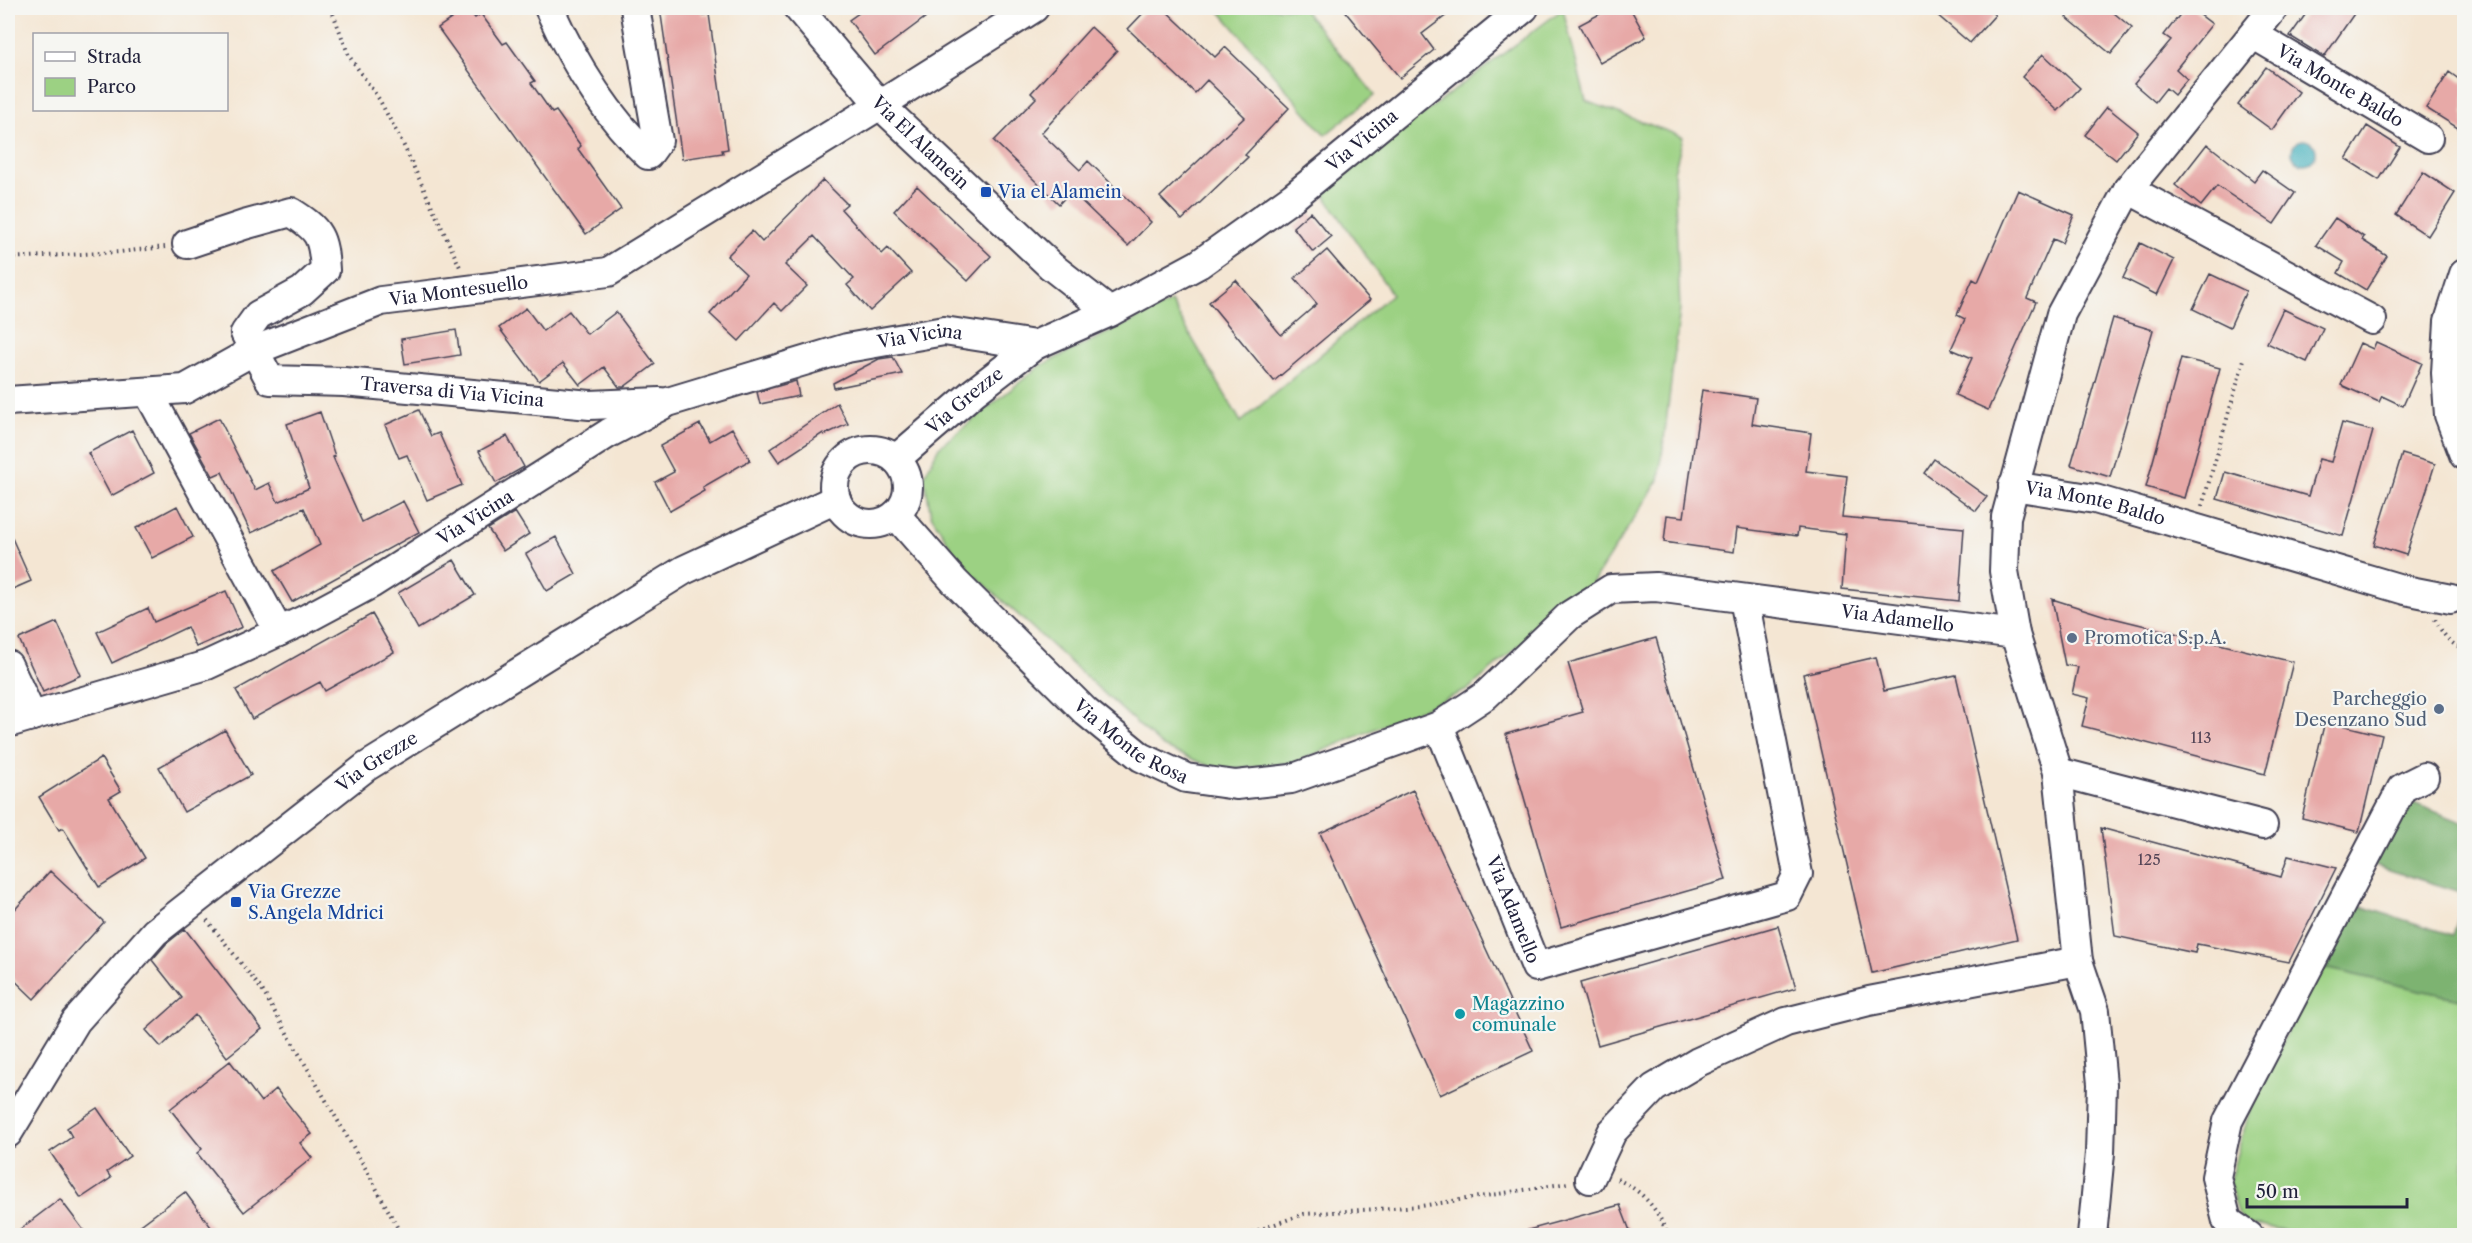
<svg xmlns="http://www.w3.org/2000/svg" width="2472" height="1243" font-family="'Libre Caslon Text',serif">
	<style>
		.green { fill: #9cd183; stroke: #5f7a5f; stroke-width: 1.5 }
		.forest { fill: #7db371; stroke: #506a56; stroke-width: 1.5 }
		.water { fill: #3eaebb; stroke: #30687b; stroke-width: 1.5 }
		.building { fill: #e7a9a7 }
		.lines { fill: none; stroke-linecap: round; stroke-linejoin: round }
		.minor-casing { stroke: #423f52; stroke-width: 32 }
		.path { stroke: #423f52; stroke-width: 4; stroke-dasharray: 1.5 4.5; stroke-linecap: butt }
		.minor { stroke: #fff; stroke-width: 28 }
		.transit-dot { fill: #1a4fb4; stroke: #f6f6f2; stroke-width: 2 }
		.service-dot { fill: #5c6f8a; stroke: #f6f6f2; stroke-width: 2 }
		.culture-dot { fill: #0f9aa8; stroke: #f6f6f2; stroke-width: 2 }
		.labels { text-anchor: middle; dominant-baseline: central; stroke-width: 4.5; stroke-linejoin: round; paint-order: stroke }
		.number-label { font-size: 15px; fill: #534456 }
		.street-label { font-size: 18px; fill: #22223b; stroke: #f6f6f2 }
		.transit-label { font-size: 18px; fill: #164399; stroke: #f6f6f2; text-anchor: start }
		.service-label { font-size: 18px; fill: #4e5e75; stroke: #f6f6f2; text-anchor: start }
		.culture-label { font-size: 18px; fill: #0d838f; stroke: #f6f6f2; text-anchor: start }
	</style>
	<rect width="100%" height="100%" fill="#f6f6f2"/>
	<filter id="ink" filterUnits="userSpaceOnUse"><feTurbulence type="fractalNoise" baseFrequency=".0167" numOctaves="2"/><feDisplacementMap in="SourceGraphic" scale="12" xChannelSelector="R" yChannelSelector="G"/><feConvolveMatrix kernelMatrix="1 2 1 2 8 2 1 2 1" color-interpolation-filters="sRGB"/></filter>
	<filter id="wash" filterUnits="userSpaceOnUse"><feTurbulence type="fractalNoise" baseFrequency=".008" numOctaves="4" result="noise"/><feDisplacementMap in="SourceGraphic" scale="24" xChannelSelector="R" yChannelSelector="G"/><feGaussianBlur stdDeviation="1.35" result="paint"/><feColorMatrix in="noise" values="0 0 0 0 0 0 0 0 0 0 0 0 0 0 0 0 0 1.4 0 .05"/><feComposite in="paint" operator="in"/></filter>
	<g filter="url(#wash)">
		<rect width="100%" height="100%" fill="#f4e6d3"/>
		<!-- green -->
		<path class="green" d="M 1217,8 L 1302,8 L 1375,95 L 1325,135 Z
			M 1563,9 L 1586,101 L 1683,137 L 1674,172 L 1680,309 L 1659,480 L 1591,585 L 1467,690 L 1294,763 L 1219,770 L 1163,747 L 960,562 L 931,515 L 924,476 L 939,447 L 1040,366 L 1171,302 L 1241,422 L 1392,294 L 1321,190 Z
			M 2325,968 L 2464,1000 L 2464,1235 L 2315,1235 L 2241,1223 L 2229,1182 L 2249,1113 L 2313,977 Z"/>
		<!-- forest -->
		<path class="forest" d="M 2411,802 L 2464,823 L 2464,893 L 2371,864 Z
			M 2464,901 L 2464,1000 L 2325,968 L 2353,904 L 2453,935 Z"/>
		<!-- water -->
		<path class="water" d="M2292 152a12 12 0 1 1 24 0a12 12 0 1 1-24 0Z"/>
		<g id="blocks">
			<!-- building -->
			<path class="building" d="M 467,8 L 475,18 L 481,14 L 503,44 L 507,42 L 535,81 L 531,83 L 552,113 L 556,111 L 581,146 L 578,149 L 621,209 L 586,234 L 438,28 Z
				M 660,8 L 702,8 L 703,15 L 709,14 L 728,149 L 722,150 L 723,153 L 682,159 Z
				M 866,8 L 938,8 L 875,55 L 849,20 Z
				M 1148,8 L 1163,8 L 1215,57 L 1225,47 L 1289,108 L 1245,155 L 1248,157 L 1182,220 L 1160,197 L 1245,117 L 1207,80 L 1195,93 L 1128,29 Z
				M 1342,8 L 1456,8 L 1422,34 L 1434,50 L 1400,78 Z
				M 1611,8 L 1630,8 L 1646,37 L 1600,63 L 1579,25 Z
				M 1929,8 L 1986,8 L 1995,15 L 1970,43 Z
				M 2074,8 L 2108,8 L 2132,28 L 2111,54 L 2066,17 Z
				M 2185,8 L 2191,8 L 2212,24 L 2176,69 L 2187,79 L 2174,95 L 2166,88 L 2155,102 L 2134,84 L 2171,40 L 2164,35 Z
				M 2310,8 L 2358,8 L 2324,57 L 2290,36 Z
				M 1091,27 L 1117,51 L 1041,133 L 1080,170 L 1088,161 L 1151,222 L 1128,246 L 1071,191 L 1059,204 L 994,141 L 1036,98 L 1031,93 Z
				M 2043,54 L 2080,88 L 2058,111 L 2022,77 Z
				M 2266,67 L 2299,92 L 2272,130 L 2238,105 Z
				M 2449,72 L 2464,83 L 2464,132 L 2426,108 Z
				M 2107,107 L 2138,132 L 2116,160 L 2085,135 Z
				M 2367,126 L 2400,147 L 2379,180 L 2346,159 Z
				M 2207,144 L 2254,181 L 2262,170 L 2295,193 L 2274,224 L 2217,186 L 2201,206 L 2175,185 Z
				M 2423,172 L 2455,193 L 2428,236 L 2396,215 Z
				M 823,180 L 847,204 L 841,209 L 882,254 L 888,248 L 911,273 L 870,311 L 847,285 L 854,279 L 814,236 L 785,265 L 807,286 L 782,311 L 774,303 L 739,341 L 710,314 L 746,274 L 727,256 L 752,231 L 762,242 Z
				M 917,186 L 991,256 L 968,281 L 894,211 Z
				M 2018,190 L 2074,215 L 2062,243 L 2053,239 L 2027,298 L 2036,302 L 1988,410 L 1955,395 L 1972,358 L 1951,349 L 1965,319 L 1957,315 L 1973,279 L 1978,282 Z
				M 1310,212 L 1331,237 L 1313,252 L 1293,227 Z
				M 2335,218 L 2364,237 L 2362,240 L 2387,256 L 2366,290 L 2338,273 L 2344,262 L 2316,245 Z
				M 2140,243 L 2174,260 L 2157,295 L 2123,278 Z
				M 1327,250 L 1370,300 L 1274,381 L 1209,302 L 1236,280 L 1281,335 L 1317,304 L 1295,278 Z
				M 2210,274 L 2246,291 L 2230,327 L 2193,309 Z
				M 526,308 L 543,331 L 569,311 L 587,334 L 616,312 L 655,364 L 624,387 L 619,387 L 604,367 L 580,385 L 563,363 L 539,381 L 499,328 Z
				M 2283,309 L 2323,328 L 2307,362 L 2267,343 Z
				M 2113,318 L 2153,330 L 2110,477 L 2071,465 Z
				M 456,330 L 460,355 L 405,364 L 401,339 Z
				M 2376,342 L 2422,363 L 2403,406 L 2382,396 L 2379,402 L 2341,385 L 2360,343 L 2373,349 Z
				M 893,357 L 902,374 L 834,388 L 833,383 L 879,359 Z
				M 2181,358 L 2220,368 L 2184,498 L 2146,487 Z
				M 796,381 L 799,396 L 760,404 L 757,392 Z
				M 1702,390 L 1756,398 L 1752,424 L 1811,433 L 1806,471 L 1847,476 L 1842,517 L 1964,528 L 1959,601 L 1842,589 L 1846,534 L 1798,528 L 1797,536 L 1737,528 L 1734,552 L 1664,542 L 1667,515 L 1684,517 Z
				M 837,403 L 848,424 L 824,435 L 823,433 L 779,462 L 770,449 Z
				M 419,410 L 431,436 L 439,433 L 462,485 L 427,500 L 407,455 L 399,458 L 385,425 Z
				M 320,412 L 335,456 L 333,457 L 362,522 L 403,501 L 419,532 L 292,602 L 274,571 L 320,545 L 304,508 L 251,533 L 222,472 L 213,476 L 189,433 L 219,418 L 255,490 L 269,483 L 278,502 L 309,488 L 287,424 Z
				M 2342,423 L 2373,431 L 2343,536 L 2217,499 L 2225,472 L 2308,496 L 2319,459 L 2331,462 Z
				M 700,424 L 710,441 L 732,428 L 750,460 L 703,487 L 705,491 L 670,511 L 655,482 L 674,472 L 660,446 Z
				M 132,430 L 154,473 L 111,496 L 88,453 Z
				M 507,436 L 524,467 L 496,483 L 479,451 Z
				M 2402,454 L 2435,464 L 2406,555 L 2374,545 Z
				M 1934,459 L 1987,497 L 1976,511 L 1924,473 Z
				M 177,506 L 193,537 L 152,558 L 136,528 Z
				M 515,512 L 529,534 L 503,551 L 488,529 Z
				M 8,529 L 31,581 L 8,591 Z
				M 556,537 L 576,574 L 547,591 L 526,554 Z
				M 454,560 L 475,595 L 418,629 L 398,593 Z
				M 226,591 L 242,627 L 196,647 L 187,627 L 112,663 L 97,632 L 148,608 L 154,622 Z
				M 2052,599 L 2109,617 L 2293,662 L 2265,774 L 2082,726 L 2089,698 L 2072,694 L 2078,667 L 2065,665 Z
				M 372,614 L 394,652 L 325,691 L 320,682 L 252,719 L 236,690 Z
				M 57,622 L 81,675 L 43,692 L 19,639 Z
				M 1656,638 L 1726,880 L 1561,927 L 1506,734 L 1583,712 L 1568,663 Z
				M 1876,657 L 1884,691 L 1956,675 L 2017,939 L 1872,973 L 1803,674 Z
				M 2325,721 L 2382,735 L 2359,832 L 2302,818 Z
				M 225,730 L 251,775 L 184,812 L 159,767 Z
				M 101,758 L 121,791 L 109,798 L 145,858 L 99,887 L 63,828 L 59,830 L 39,797 Z
				M 1413,790 L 1533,1051 L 1440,1095 L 1320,833 Z
				M 2101,828 L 2281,877 L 2288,856 L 2336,868 L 2289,962 L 2197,944 L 2195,953 L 2115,936 Z
				M 50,871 L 104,922 L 34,999 L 8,974 L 8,917 Z
				M 1778,926 L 1796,988 L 1598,1045 L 1580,983 Z
				M 185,929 L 262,1029 L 227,1057 L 195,1015 L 161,1047 L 146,1030 L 182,998 L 152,960 L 166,944 Z
				M 230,1061 L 261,1102 L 276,1089 L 312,1134 L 300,1143 L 312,1158 L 244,1212 L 197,1153 L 202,1149 L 170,1109 Z
				M 97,1108 L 130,1156 L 107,1172 L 111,1178 L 81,1198 L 50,1152 L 72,1137 L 67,1128 Z
				M 185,1192 L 211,1227 L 199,1236 L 126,1236 Z
				M 60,1199 L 88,1236 L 11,1236 Z
				M 1620,1205 L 1632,1236 L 1528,1236 L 1528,1230 Z"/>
		</g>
	</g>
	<g filter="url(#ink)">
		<use href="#blocks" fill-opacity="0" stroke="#423f52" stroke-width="1.5"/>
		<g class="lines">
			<!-- minor casing -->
			<g class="minor-casing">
				<g id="minor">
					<path d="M 549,8 C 573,61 605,115 648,155 L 658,141 L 635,8"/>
					<path id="s1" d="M 798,8 L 880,105 L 1051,266 L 1110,312"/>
					<path id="s2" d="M 2254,35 L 2428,138"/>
					<path d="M 2128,189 L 2372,320"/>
					<path id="s3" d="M 187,244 L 244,225 L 291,212 C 320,230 323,237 325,270 L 302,291 L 258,315 L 245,333 L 270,380 L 344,382 L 590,405 L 660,402"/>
					<path d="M 2464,274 L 2449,321 L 2446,373 L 2449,415 L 2464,455"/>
					<path d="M 148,392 L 279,632"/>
					<path id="s4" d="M 8,401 L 185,389 L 253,351 L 381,301 L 608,272 L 880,105 L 1034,8"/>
					<circle cx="871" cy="487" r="37"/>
					<path id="s5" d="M 896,459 L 974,392 L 1035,345"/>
					<path id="s6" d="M 2013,486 L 2095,499 L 2405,590 L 2451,599"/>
					<path id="s7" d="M 896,515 L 955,582 L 1086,712 L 1141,757 L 1186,778 L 1236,785 L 1291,779 L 1439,726 L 1486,695 L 1570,615 L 1611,589 L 1656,587 L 2015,634"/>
					<path d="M 8,665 L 32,716"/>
					<path id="s8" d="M 8,723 L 207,665 L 302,621 L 371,584 L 609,433 L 668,402 L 847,348 L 944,331 L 1035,345 L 1110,312 L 1199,264 L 1293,197 L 1524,8"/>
					<path id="s9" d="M 1439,726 L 1536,967 L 1787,896 L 1798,874 L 1744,599"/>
					<path d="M 2058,772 L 2263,825"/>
					<path id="s10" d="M 8,1133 L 76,1021 L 155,932 L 366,767 L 684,570 L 836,499"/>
					<path d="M 1590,1179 L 1612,1132 L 1654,1088 L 1698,1062 L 1786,1022 L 1869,1001 L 2078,961"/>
					<path d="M 2092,1236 L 2100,1153 L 2102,1084 L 2095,1011 L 2078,961 L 2058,772 L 2015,634 L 2004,571 L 2006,517 L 2061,314 L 2128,189 L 2274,8"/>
					<path d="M 2249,1236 L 2227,1221 L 2216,1177 L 2228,1121 L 2402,788 L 2424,777"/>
				</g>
			</g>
			<!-- path -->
			<path class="path" d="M 331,8 L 349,56 L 379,99 L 403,144 L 460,267
				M 8,258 L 120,252 L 165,247
				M 2202,506 L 2245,356
				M 2435,619 C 2442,633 2449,644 2464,649
				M 207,920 L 262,990 L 367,1171 L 402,1236
				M 1617,1179 C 1643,1191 1658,1209 1668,1236
				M 1241,1236 L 1304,1214 L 1421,1206 L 1568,1183"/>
			<!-- minor -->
			<use href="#minor" class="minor"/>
		</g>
	</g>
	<!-- markers -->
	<g class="transit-dot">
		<rect x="980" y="186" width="12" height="12" rx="3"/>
		<rect x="230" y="896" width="12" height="12" rx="3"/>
	</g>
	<g class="service-dot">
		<circle cx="2072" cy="638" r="6"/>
		<circle cx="2439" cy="709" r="6"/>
	</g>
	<circle class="culture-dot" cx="1460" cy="1014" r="6"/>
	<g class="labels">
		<!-- number labels -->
		<g class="number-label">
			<text x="2201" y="737">113</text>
			<text x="2149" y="859">125</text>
		</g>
		<!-- street labels -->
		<g class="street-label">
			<text stroke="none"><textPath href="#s2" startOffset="100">Via Monte Baldo</textPath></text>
			<text stroke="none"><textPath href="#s8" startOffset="1504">Via Vicina</textPath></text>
			<text stroke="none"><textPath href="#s1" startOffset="182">Via El Alamein</textPath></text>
			<text stroke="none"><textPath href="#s4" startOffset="471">Via Montesuello</textPath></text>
			<text stroke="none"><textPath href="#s8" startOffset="1000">Via Vicina</textPath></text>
			<text stroke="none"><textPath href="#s3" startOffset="520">Traversa di Via Vicina</textPath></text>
			<text stroke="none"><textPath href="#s5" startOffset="90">Via Grezze</textPath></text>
			<text stroke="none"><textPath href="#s6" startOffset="84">Via Monte Baldo</textPath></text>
			<text stroke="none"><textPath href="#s8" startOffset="514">Via Vicina</textPath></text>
			<text stroke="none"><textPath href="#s7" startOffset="1167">Via Adamello</textPath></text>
			<text stroke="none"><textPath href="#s7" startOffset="328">Via Monte Rosa</textPath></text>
			<text stroke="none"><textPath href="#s10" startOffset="530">Via Grezze</textPath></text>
			<text stroke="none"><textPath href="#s9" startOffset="198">Via Adamello</textPath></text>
		</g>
		<!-- transit labels -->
		<g class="transit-label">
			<text x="998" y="192">Via el Alamein</text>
			<text x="248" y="892">Via Grezze<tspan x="248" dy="21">S.Angela Mdrici</tspan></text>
		</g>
		<!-- service labels -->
		<g class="service-label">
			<text x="2084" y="638">Promotica S.p.A.</text>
			<text x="2427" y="699" text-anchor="end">Parcheggio<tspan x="2427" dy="21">Desenzano Sud</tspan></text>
		</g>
		<!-- culture labels -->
		<g class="culture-label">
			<text x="1472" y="1004">Magazzino<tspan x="1472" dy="21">comunale</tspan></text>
		</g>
	</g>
	<!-- margin -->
	<rect width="2472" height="1243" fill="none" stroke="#f6f6f2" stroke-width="30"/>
	<!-- legend -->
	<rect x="33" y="33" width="195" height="78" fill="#f6f6f2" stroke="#a1a1a9" stroke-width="1.5"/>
	<rect x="45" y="52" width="30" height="9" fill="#ffffff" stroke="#a1a1a9" stroke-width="1.5"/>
	<text x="87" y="63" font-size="18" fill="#22223b">Strada</text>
	<rect x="45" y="78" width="30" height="18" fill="#9cd183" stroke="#a1a1a9" stroke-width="1.5"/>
	<text x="87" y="93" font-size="18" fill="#22223b">Parco</text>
	<!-- scale -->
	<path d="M2247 1198v9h160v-9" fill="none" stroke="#22223b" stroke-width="3"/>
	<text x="2256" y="1198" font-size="18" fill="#22223b" stroke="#f6f6f2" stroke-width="4.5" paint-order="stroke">50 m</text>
</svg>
